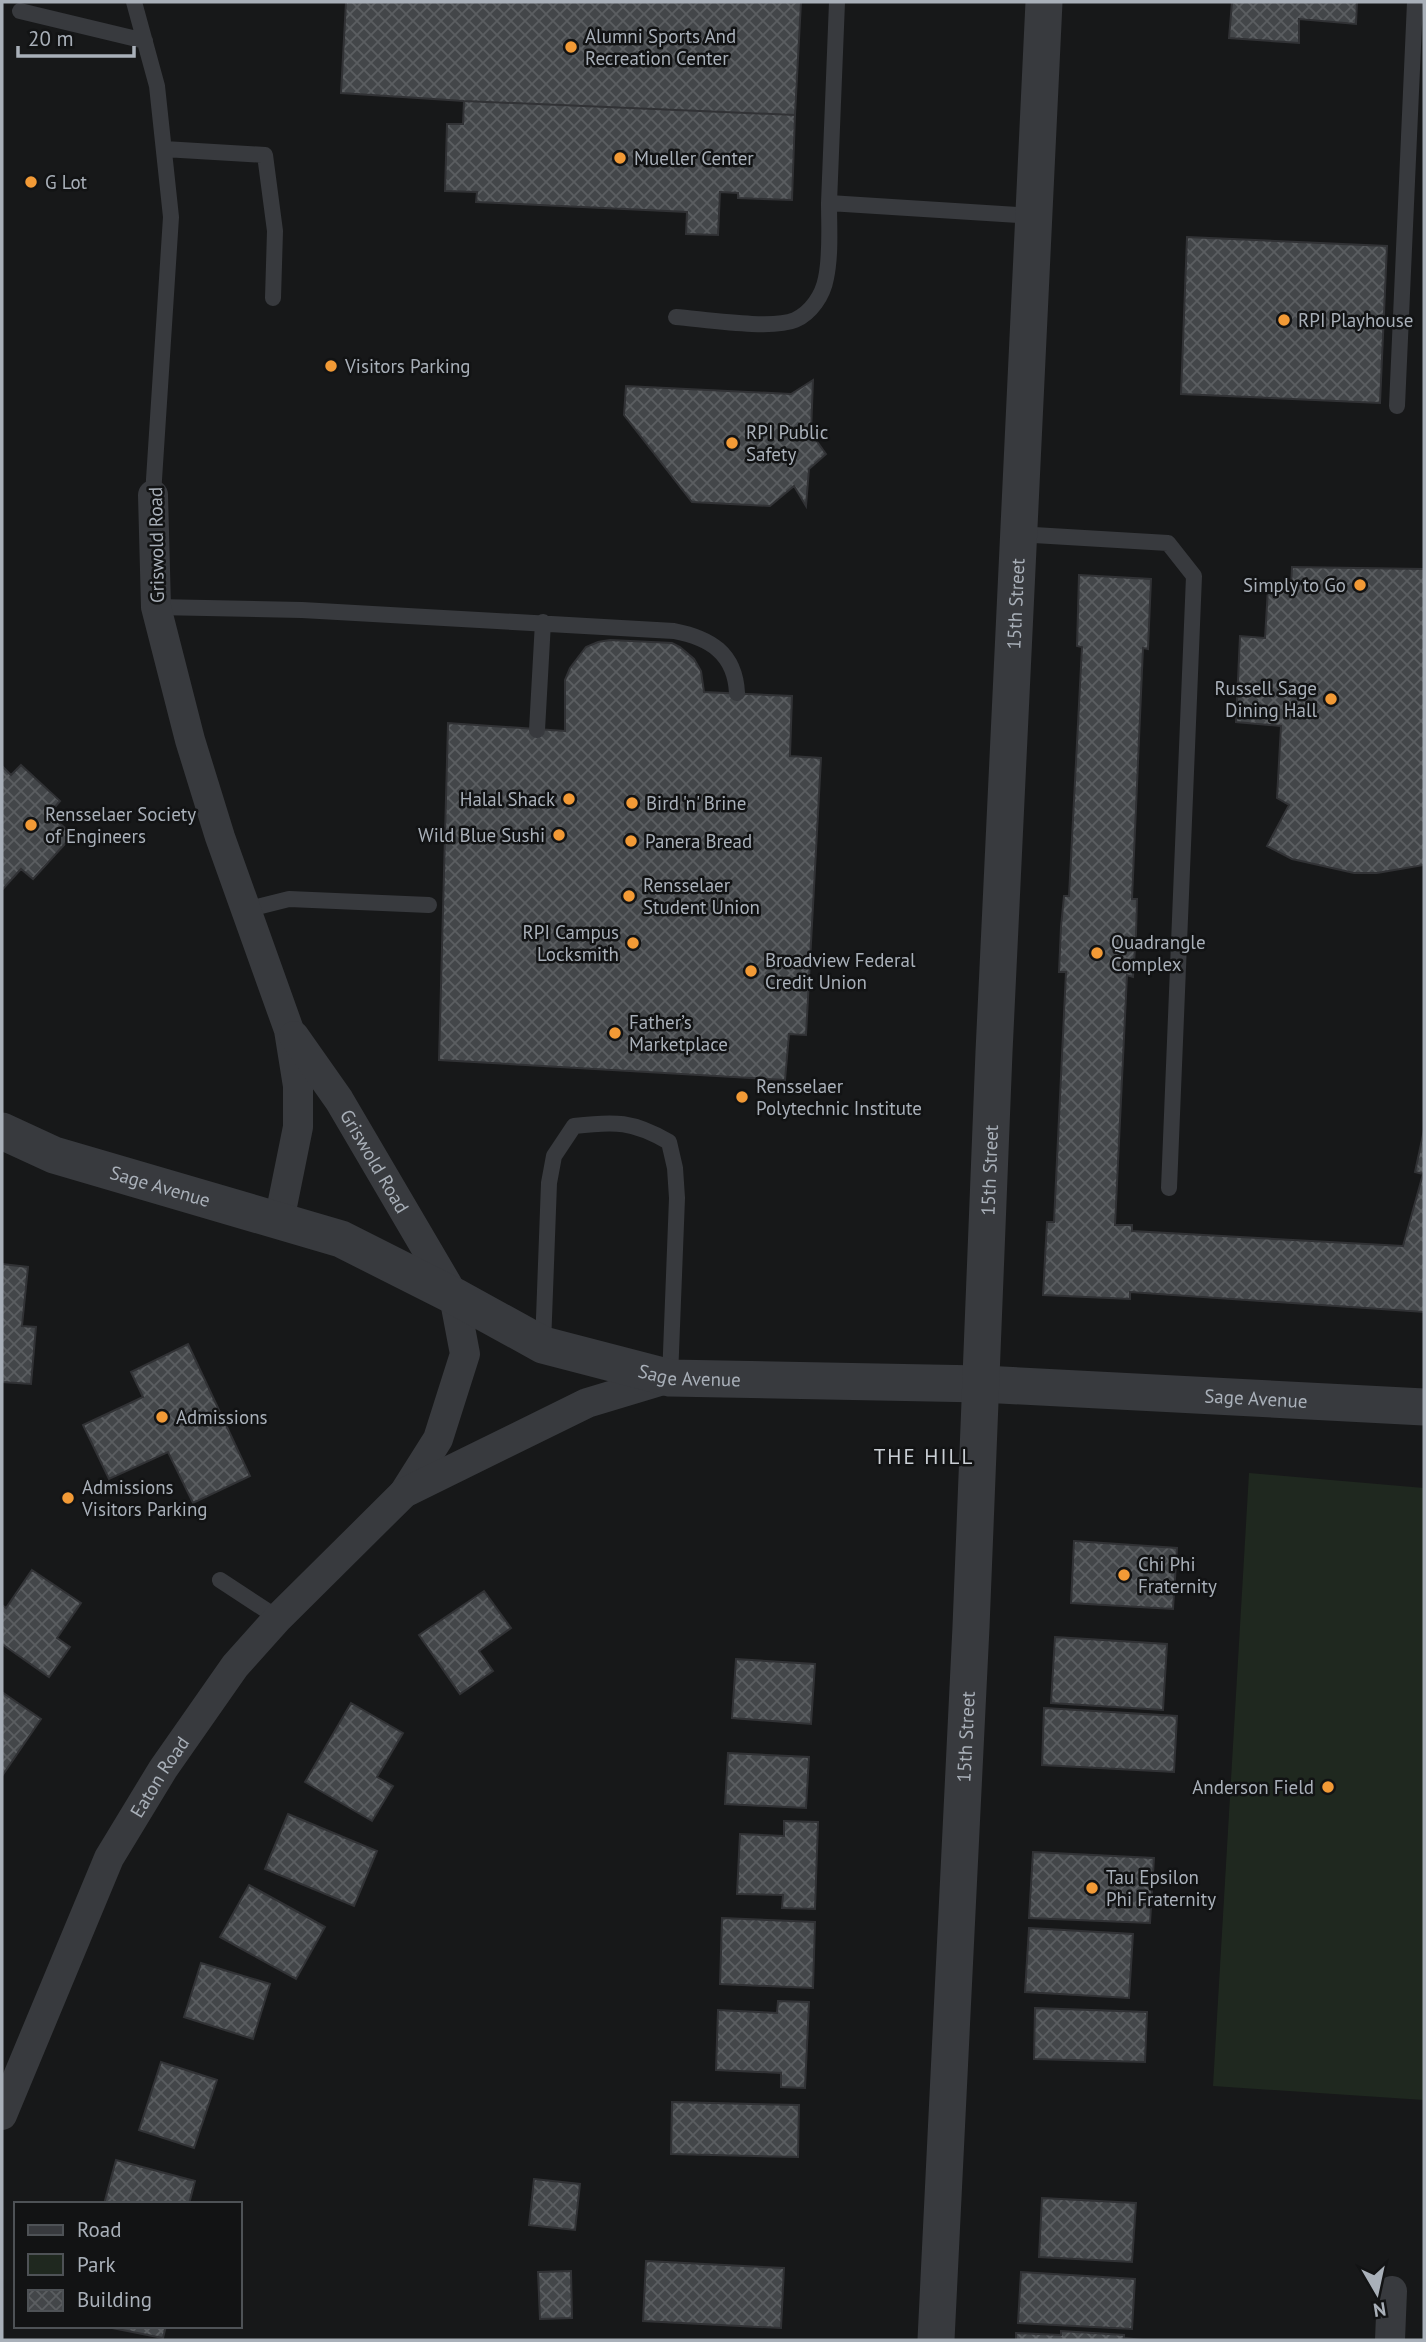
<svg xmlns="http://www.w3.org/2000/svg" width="1426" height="2342" font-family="'PT Sans',sans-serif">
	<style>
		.green { fill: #1f281f }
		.building { fill: url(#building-cross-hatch); stroke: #313235; stroke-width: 2 }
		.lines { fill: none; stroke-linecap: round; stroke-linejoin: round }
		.service { stroke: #383a3e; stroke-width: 16 }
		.minor { stroke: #383a3e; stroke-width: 30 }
		.tertiary { stroke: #383a3e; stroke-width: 37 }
		.poi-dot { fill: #f29a36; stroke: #121314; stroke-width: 2.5 }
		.labels { text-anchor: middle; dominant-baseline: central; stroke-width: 5; stroke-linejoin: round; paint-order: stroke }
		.poi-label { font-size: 19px; fill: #a9b0b9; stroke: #121314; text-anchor: start }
		.street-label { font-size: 19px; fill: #a9b0b9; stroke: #121314 }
		.neighbourhood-label { font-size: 21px; letter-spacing: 2px; fill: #cacfd5; stroke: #121314 }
	</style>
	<defs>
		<pattern id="building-cross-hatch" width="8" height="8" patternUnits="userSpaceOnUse" patternTransform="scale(1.75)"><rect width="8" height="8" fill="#434649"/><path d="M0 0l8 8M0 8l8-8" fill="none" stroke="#5b5e61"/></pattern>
	</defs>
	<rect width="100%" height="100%" fill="#171819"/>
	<!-- green -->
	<path class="green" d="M 1249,1473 L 1424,1488 L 1424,2100 L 1213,2086 Z"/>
	<!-- building -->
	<path class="building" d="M 346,2 L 801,2 L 795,115 L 464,101 L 341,93 Z
		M 1232,2 L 1357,2 L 1356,24 L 1299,19 L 1299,43 L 1229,38 Z
		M 464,101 L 795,115 L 792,200 L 738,198 L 738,193 L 720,192 L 718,235 L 686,234 L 687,212 L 476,202 L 477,192 L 445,191 L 447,124 L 463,124 Z
		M 1187,237 L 1387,246 L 1380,403 L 1181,394 Z
		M 813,380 L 811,433 L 826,454 L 809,469 L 806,506 L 794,486 L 770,506 L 692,502 L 624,415 L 626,386 L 791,394 Z
		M 1292,567 L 1424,569 L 1424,865 L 1377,873 L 1354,873 L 1292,859 L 1267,846 L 1289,805 L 1277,798 L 1281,726 L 1236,722 L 1240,636 L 1265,638 L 1268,588 L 1291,589 Z
		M 1079,575 L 1151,579 L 1148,649 L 1143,648 L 1132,899 L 1137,899 L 1136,934 L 1133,977 L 1127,975 L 1115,1225 L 1132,1225 L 1132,1231 L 1403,1246 L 1423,1174 L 1415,1172 L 1424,1130 L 1424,1312 L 1130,1292 L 1130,1299 L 1043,1295 L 1047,1222 L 1054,1222 L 1066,972 L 1059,972 L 1061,927 L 1064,896 L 1069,896 L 1082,647 L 1077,646 Z
		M 610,640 L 672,643 L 680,647 L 694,659 L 701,671 L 704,692 L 792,696 L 790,756 L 821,758 L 806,1035 L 789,1034 L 785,1080 L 439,1060 L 448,723 L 565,731 L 565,680 L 570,668 L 586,647 L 598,642 Z
		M 21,765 L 60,801 L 49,814 L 73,835 L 33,879 L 21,869 L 2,890 L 2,766 L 11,775 Z
		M 2,1264 L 28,1267 L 22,1326 L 36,1327 L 31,1384 L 2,1382 Z
		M 188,1344 L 250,1476 L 193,1503 L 168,1452 L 109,1479 L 83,1425 L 143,1397 L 131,1372 Z
		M 1074,1541 L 1177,1548 L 1173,1609 L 1071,1603 Z
		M 32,1570 L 81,1603 L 57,1638 L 70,1647 L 49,1677 L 2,1644 L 2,1605 L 6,1608 Z
		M 484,1591 L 511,1628 L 479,1651 L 493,1671 L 460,1694 L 419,1635 Z
		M 1055,1637 L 1167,1644 L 1163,1710 L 1051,1703 Z
		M 736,1659 L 815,1664 L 811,1724 L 732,1718 Z
		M 2,1692 L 41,1719 L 2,1776 Z
		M 351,1703 L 403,1733 L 377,1777 L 393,1786 L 372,1821 L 305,1782 Z
		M 1044,1708 L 1177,1716 L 1174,1772 L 1042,1765 Z
		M 728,1753 L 809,1757 L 806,1808 L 725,1804 Z
		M 288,1814 L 377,1851 L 354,1906 L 265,1869 Z
		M 784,1821 L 818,1822 L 815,1909 L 782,1908 L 783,1895 L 737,1894 L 740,1834 L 784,1836 Z
		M 1033,1852 L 1154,1858 L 1150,1923 L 1029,1918 Z
		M 249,1885 L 325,1927 L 296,1979 L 220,1937 Z
		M 722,1918 L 815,1922 L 813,1988 L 720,1984 Z
		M 1029,1928 L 1133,1934 L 1129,1998 L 1025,1992 Z
		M 201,1963 L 270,1984 L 253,2039 L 184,2017 Z
		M 778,2001 L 809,2002 L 805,2088 L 781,2087 L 781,2073 L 716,2070 L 718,2010 L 777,2013 Z
		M 1035,2008 L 1147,2012 L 1145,2062 L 1034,2059 Z
		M 161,2062 L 217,2080 L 194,2148 L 139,2130 Z
		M 672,2102 L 799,2105 L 798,2157 L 671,2154 Z
		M 116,2160 L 195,2181 L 189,2204 L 104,2204 Z
		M 534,2179 L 580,2184 L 575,2230 L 529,2225 Z
		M 1042,2198 L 1136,2203 L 1132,2262 L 1039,2257 Z
		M 646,2261 L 784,2268 L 781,2328 L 643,2321 Z
		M 571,2271 L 572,2318 L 540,2319 L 538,2272 Z
		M 1021,2272 L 1135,2279 L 1132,2329 L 1018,2323 Z
		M 102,2326 L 166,2326 L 163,2338 Z
		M 1061,2331 L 1124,2335 L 1124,2338 L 1143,2340 L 1016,2340 L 1016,2333 L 1061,2335 Z"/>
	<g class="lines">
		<!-- service -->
		<path class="service" d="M 134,2 L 157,86 L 171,217 L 153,495
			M 837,2 L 829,203 L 1034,216
			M 20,11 L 145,41
			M 164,149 L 265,155 L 275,231 L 273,298
			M 676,317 C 703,319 772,330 795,320 C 811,313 823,295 826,278 C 831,254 829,227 829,203
			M 1397,406 L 1415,2
			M 1017,534 L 1168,543 L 1194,576 L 1169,1188
			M 156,607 L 302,610 L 674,631 C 710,638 735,653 737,693
			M 537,730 L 543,622
			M 245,910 L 289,899 L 429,905
			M 543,1345 L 549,1183 L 554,1156 L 574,1126 C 615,1121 633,1121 669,1142 L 675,1168 L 677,1198 L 670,1378
			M 220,1580 L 278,1618"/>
		<!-- minor -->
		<g class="minor">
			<path d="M 153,495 L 156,607 L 190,740 L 220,837 L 289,1030 L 298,1086 L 298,1127 L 279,1221"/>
			<path id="s1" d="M 294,1036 L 339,1100 L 454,1296 L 465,1354 L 438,1439 L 404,1493"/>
			<path id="s2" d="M 2,2115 L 109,1858 L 163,1769 L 235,1666 L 278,1618 L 404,1493 L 587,1403 L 670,1378"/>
			<path d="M 1390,2340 L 1392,2291"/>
		</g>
		<!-- tertiary -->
		<g class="tertiary">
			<path id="s3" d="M 2,1131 L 54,1155 L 341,1239 L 454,1296 L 543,1345 L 670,1378 L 982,1384 L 1424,1407"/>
			<path id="s4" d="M 936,2340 L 971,1627 L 994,1052 L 1044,2"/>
		</g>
	</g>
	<!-- markers -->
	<g class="poi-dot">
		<circle cx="571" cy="47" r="7"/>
		<circle cx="620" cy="158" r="7"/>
		<circle cx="31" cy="182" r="7"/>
		<circle cx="1284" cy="320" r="7"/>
		<circle cx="331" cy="366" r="7"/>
		<circle cx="732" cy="443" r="7"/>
		<circle cx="1360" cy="585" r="7"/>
		<circle cx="1331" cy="699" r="7"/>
		<circle cx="569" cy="799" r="7"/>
		<circle cx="632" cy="803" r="7"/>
		<circle cx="31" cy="825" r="7"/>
		<circle cx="559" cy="835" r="7"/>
		<circle cx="631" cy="841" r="7"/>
		<circle cx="629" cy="896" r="7"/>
		<circle cx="633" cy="943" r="7"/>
		<circle cx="1097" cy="953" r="7"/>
		<circle cx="751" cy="971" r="7"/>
		<circle cx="615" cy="1033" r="7"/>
		<circle cx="742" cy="1097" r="7"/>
		<circle cx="162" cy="1417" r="7"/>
		<circle cx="68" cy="1498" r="7"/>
		<circle cx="1124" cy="1575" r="7"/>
		<circle cx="1328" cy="1787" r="7"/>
		<circle cx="1092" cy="1888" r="7"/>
	</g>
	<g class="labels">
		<!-- poi labels -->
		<g class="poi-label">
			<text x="585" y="36">Alumni Sports And<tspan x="585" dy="22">Recreation Center</tspan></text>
			<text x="634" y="158">Mueller Center</text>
			<text x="45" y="182">G Lot</text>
			<text x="1298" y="320">RPI Playhouse</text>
			<text x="345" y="366">Visitors Parking</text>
			<text x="746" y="432">RPI Public<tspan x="746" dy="22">Safety</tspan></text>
			<text x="1346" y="585" text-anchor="end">Simply to Go</text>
			<text x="1317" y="688" text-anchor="end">Russell Sage<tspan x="1317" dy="22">Dining Hall</tspan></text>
			<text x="555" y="799" text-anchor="end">Halal Shack</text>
			<text x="646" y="803">Bird 'n' Brine</text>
			<text x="45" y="814">Rensselaer Society<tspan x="45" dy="22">of Engineers</tspan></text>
			<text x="545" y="835" text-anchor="end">Wild Blue Sushi</text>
			<text x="645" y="841">Panera Bread</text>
			<text x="643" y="885">Rensselaer<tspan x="643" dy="22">Student Union</tspan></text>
			<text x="619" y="932" text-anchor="end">RPI Campus<tspan x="619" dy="22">Locksmith</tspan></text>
			<text x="1111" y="942">Quadrangle<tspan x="1111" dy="22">Complex</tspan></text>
			<text x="765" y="960">Broadview Federal<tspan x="765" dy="22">Credit Union</tspan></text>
			<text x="629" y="1022">Father’s<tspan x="629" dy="22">Marketplace</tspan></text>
			<text x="756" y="1086">Rensselaer<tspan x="756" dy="22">Polytechnic Institute</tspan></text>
			<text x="176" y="1417">Admissions</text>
			<text x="82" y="1487">Admissions<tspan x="82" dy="22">Visitors Parking</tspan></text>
			<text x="1138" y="1564">Chi Phi<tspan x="1138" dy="22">Fraternity</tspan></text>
			<text x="1314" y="1787" text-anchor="end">Anderson Field</text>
			<text x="1106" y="1877">Tau Epsilon<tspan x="1106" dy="22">Phi Fraternity</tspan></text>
		</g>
		<!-- street labels -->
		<g class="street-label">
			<text transform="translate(156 545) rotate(-91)">Griswold Road</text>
			<text stroke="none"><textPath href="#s4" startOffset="1738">15th Street</textPath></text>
			<text stroke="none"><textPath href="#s1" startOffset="149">Griswold Road</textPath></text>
			<text stroke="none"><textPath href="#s4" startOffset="1171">15th Street</textPath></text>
			<text stroke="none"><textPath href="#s3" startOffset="168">Sage Avenue</textPath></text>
			<text stroke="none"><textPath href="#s3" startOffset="735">Sage Avenue</textPath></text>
			<text stroke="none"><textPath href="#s3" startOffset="1302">Sage Avenue</textPath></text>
			<text stroke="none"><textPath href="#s4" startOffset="604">15th Street</textPath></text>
			<text stroke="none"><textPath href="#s2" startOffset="374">Eaton Road</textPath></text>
		</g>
		<!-- neighbourhood labels -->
		<g class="neighbourhood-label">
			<text x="924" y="1456">THE HILL</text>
		</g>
	</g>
	<!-- border -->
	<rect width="1426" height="2342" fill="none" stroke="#a9b0b9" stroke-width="7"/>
	<!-- legend -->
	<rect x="14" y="2202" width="228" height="126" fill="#121314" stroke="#4e5256" stroke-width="2"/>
	<rect x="28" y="2225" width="35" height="10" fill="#383a3e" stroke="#4e5256" stroke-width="2"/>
	<text x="77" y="2237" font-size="21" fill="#a9b0b9">Road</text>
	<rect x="28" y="2254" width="35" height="21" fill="#1f281f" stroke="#4e5256" stroke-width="2"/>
	<text x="77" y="2272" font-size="21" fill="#a9b0b9">Park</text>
	<rect x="28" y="2290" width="35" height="21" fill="url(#building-cross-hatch)" stroke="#4e5256" stroke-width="2"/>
	<text x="77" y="2307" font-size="21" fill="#a9b0b9">Building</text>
	<!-- north arrow -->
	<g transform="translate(1377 2293) rotate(171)" stroke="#121314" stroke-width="5" paint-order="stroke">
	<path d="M0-5L12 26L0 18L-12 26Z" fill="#a9b0b9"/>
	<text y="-10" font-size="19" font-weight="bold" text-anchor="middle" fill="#a9b0b9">N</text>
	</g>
	<!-- scale -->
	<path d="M18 46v10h116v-10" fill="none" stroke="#a9b0b9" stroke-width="3.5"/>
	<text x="28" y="46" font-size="21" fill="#a9b0b9" stroke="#121314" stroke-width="5" paint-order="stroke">20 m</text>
</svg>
